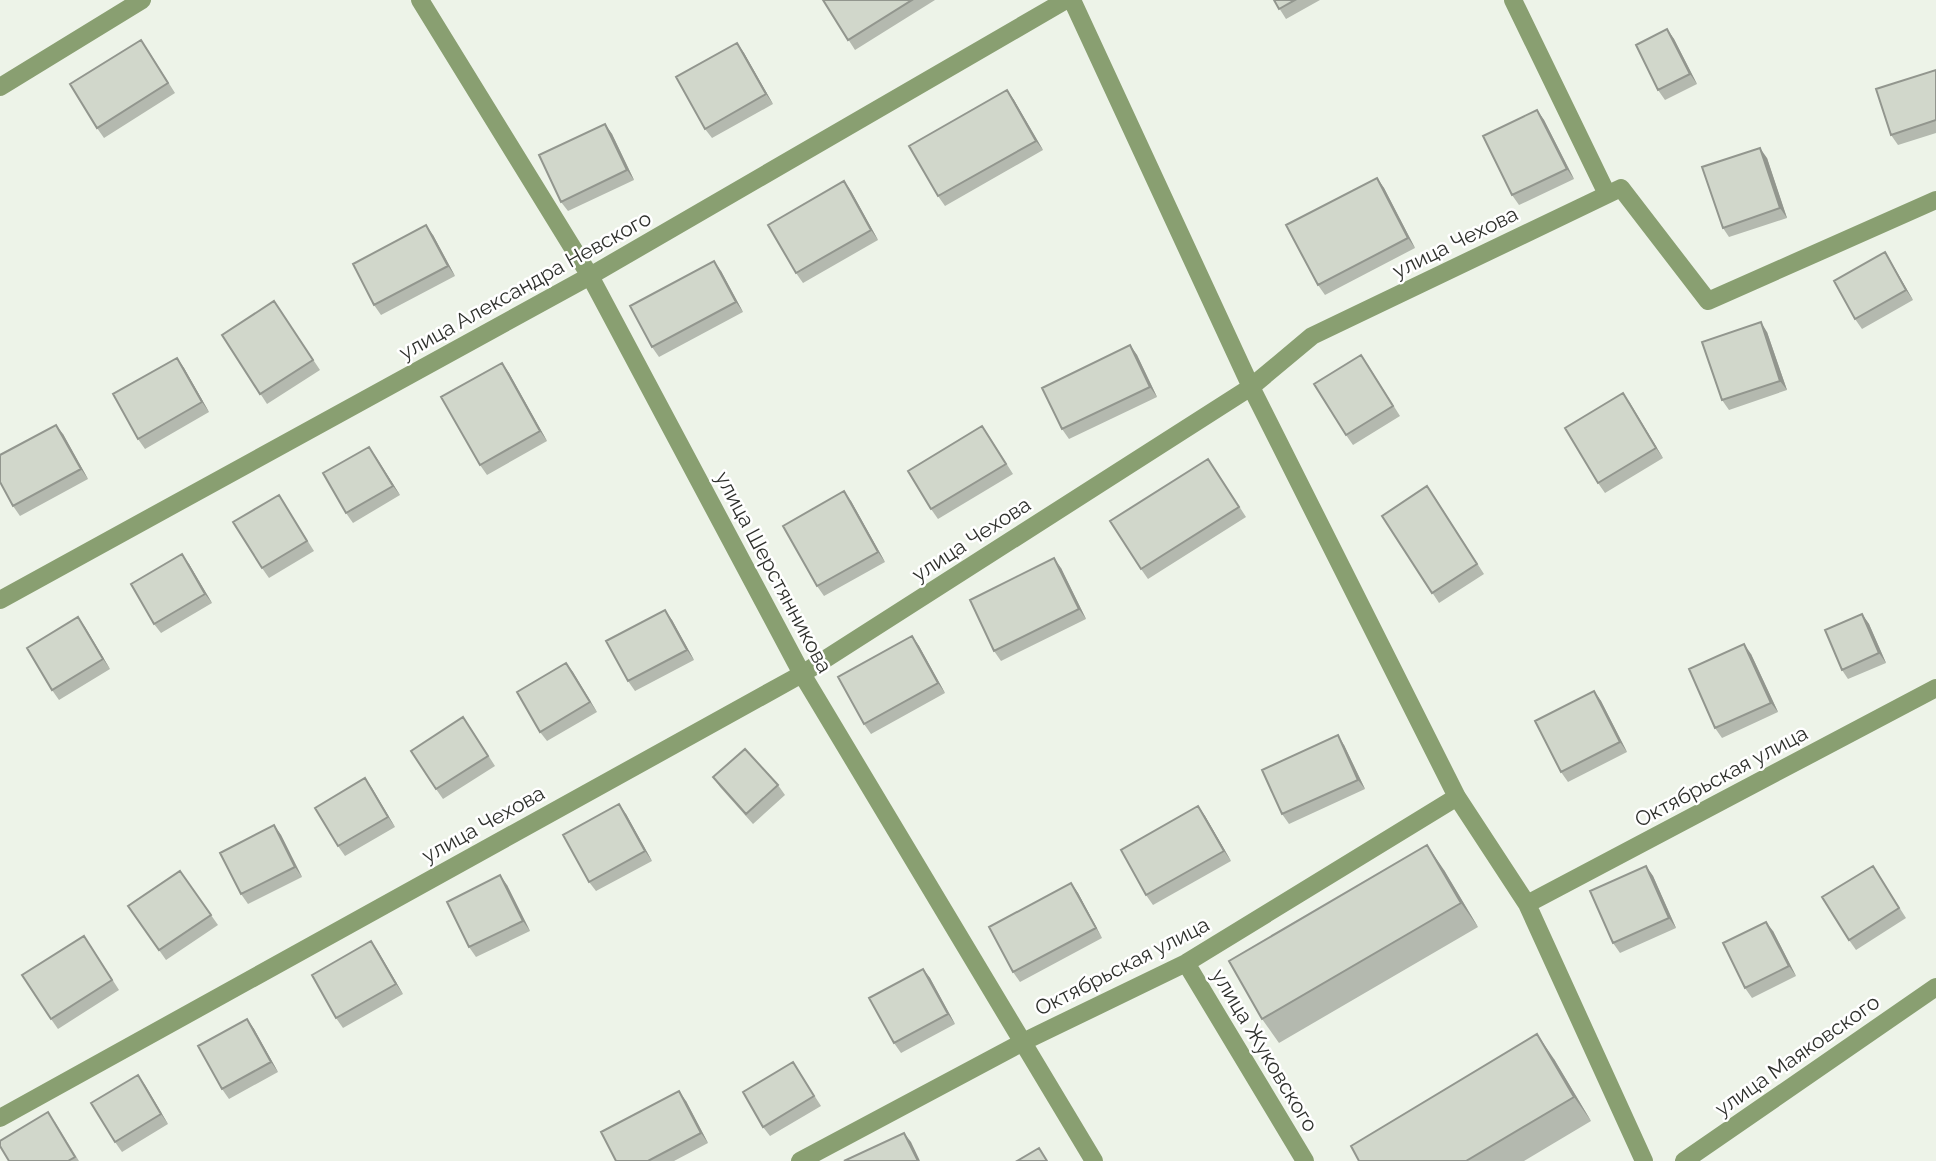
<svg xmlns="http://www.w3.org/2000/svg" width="1936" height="1161" font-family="Raleway,sans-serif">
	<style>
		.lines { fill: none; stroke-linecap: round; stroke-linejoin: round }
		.street { stroke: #899f71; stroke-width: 18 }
		.wall { fill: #b4b9af }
		.shaded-wall { fill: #92968e }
		.building { fill: #d1d7cb; stroke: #92968e; stroke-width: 2 }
		.labels { text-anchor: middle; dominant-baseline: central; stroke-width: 5; stroke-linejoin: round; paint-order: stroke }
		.street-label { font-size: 21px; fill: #2f312d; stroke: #fff }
	</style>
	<rect width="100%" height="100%" fill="#edf3e8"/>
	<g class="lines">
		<!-- street -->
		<path class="street" d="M 420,0 L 590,276 L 802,674 L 1094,1161
			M 1072,0 L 1251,387 L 1457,797 L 1527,904 L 1644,1161
			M 1513,0 L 1607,194
			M 0,87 L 142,0
			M 0,600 L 590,276 L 1066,0
			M 1527,904 L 1936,688
			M 1186,963 L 1305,1161
			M 0,1118 L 802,674 L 1251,387 L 1312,336 L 1621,188 L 1708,301 L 1936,200
			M 800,1161 L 1025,1041 L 1186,963 L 1457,797
			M 1684,1161 L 1936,987"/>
	</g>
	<!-- wall -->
	<path class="wall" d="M 823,0 L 935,0 L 855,50 Z
		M 1274,0 L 1320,0 L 1286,19 Z
		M 1667,29 L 1674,39 L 1697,84 L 1665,100 L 1658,90 Z
		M 737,43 L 744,53 L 773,104 L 712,138 L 705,129 Z
		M 148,50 L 175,93 L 104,138 L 97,128 Z
		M 1936,70 L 1936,133 L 1898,145 L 1891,135 Z
		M 1007,90 L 1014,100 L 1043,150 L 945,206 L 938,196 Z
		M 1537,110 L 1544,120 L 1574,179 L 1519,205 L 1512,195 Z
		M 605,124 L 612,134 L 634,180 L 568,211 L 561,202 Z
		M 1767,158 L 1787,218 L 1729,237 L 1723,228 Z
		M 1377,178 L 1384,188 L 1415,248 L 1325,295 L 1318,285 Z
		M 844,181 L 851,191 L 878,240 L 803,283 L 796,273 Z
		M 433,235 L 455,276 L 381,315 L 374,305 Z
		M 1885,252 L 1891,262 L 1913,300 L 1862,329 L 1855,319 Z
		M 721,271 L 743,312 L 659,357 L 652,347 Z
		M 274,301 L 320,370 L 267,404 L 222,335 Z
		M 1767,332 L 1787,390 L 1729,410 L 1722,400 Z
		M 1130,345 L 1137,355 L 1157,397 L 1069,439 L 1062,429 Z
		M 177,358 L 184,368 L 209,412 L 145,449 L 138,439 Z
		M 502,363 L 509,373 L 547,441 L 487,475 L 480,465 Z
		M 1368,365 L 1400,416 L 1353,445 L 1346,435 Z
		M 1623,393 L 1663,458 L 1605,493 L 1598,483 Z
		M 63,434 L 88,479 L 20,516 L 13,506 Z
		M 989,436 L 1013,474 L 938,519 L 931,509 Z
		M 369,447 L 400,495 L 353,523 L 346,513 Z
		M 1215,469 L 1246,517 L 1148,579 L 1141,569 Z
		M 279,495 L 314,551 L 269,578 L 262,568 Z
		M 1434,496 L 1484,574 L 1439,603 L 1382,516 Z
		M 851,501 L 885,562 L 824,596 L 817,586 Z
		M 189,564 L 212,603 L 161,633 L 154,624 Z
		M 1061,568 L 1086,619 L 1001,661 L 994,651 Z
		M 1862,614 L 1869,624 L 1886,663 L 1848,679 L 1842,670 Z
		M 78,617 L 110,669 L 59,700 L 52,690 Z
		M 672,620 L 694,660 L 635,691 L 628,681 Z
		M 912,636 L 919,646 L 945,693 L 871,734 L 864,724 Z
		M 1751,654 L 1778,712 L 1722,738 L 1715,728 Z
		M 566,663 L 597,712 L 547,741 L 540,732 Z
		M 1594,691 L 1601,701 L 1627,752 L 1568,782 L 1561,772 Z
		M 470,727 L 495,766 L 443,799 L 436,789 Z
		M 1344,745 L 1365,789 L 1289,824 L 1282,814 Z
		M 713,777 L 778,785 L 785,795 L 753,824 L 720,787 Z
		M 365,778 L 395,827 L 345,856 L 338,846 Z
		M 1198,806 L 1205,816 L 1231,861 L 1153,905 L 1146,895 Z
		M 626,814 L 652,861 L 596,891 L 589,882 Z
		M 274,825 L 281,835 L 302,877 L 248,904 L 241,894 Z
		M 1646,866 L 1653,876 L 1676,928 L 1620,953 L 1613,943 Z
		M 1873,866 L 1906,918 L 1856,950 L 1849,940 Z
		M 1444,870 L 1478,927 L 1279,1043 L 1262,1019 Z
		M 180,871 L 218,925 L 166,960 L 128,906 Z
		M 1071,883 L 1078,893 L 1102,938 L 1020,982 L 1013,972 Z
		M 507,885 L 530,931 L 476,957 L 469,947 Z
		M 1773,931 L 1796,976 L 1752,998 L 1745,988 Z
		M 371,941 L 403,994 L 343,1028 L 336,1018 Z
		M 91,946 L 119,990 L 58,1029 L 51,1019 Z
		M 923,969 L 930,978 L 955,1024 L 901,1053 L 894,1043 Z
		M 247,1019 L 254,1029 L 278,1072 L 229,1099 L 222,1089 Z
		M 1554,1059 L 1591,1121 L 1524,1161 L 1359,1161 Z
		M 793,1062 L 821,1106 L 770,1136 L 763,1127 Z
		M 138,1075 L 168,1124 L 122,1152 L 115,1142 Z
		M 686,1101 L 708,1143 L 674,1161 L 616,1161 Z
		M 55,1122 L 79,1161 L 9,1161 Z"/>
	<!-- shaded-wall -->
	<path class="shaded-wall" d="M 1667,29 L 1674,39 L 1697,84 L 1690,74 Z
		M 737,43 L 744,53 L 773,104 L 766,94 Z
		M 1007,90 L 1014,100 L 1043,150 L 1036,141 Z
		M 1537,110 L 1544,120 L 1574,179 L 1567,169 Z
		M 605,124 L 612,134 L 634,180 L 627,170 Z
		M 1760,148 L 1767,158 L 1787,218 L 1780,208 Z
		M 1377,178 L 1384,188 L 1415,248 L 1408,238 Z
		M 844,181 L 851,191 L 878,240 L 871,230 Z
		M 426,225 L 433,235 L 455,276 L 448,266 Z
		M 1885,252 L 1891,262 L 1913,300 L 1906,290 Z
		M 714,261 L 721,271 L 743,312 L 736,302 Z
		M 1761,322 L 1767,332 L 1787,390 L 1780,381 Z
		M 1130,345 L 1137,355 L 1157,397 L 1150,387 Z
		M 177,358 L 184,368 L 209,412 L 202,402 Z
		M 502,363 L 509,373 L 547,441 L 540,431 Z
		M 1623,393 L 1630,403 L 1663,458 L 1656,448 Z
		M 56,425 L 63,434 L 88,479 L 81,469 Z
		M 369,447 L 376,457 L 400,495 L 393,486 Z
		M 844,491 L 851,501 L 885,562 L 878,552 Z
		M 182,554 L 189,564 L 212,603 L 205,594 Z
		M 1054,558 L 1061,568 L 1086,619 L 1079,609 Z
		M 665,610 L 672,620 L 694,660 L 687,650 Z
		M 1862,614 L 1869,624 L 1886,663 L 1879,653 Z
		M 78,617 L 85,627 L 110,669 L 103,659 Z
		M 912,636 L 919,646 L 945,693 L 938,683 Z
		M 1744,644 L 1751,654 L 1778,712 L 1771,703 Z
		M 566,663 L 573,672 L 597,712 L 590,702 Z
		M 1594,691 L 1601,701 L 1627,752 L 1620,742 Z
		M 1338,735 L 1344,745 L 1365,789 L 1358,780 Z
		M 365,778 L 372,788 L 395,827 L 388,817 Z
		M 619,804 L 626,814 L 652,861 L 645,851 Z
		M 1198,806 L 1205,816 L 1231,861 L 1224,851 Z
		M 274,825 L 281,835 L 302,877 L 295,867 Z
		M 1427,845 L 1444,870 L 1478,927 L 1461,903 Z
		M 1646,866 L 1653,876 L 1676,928 L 1669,918 Z
		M 500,875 L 507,885 L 530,931 L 523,921 Z
		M 1071,883 L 1078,893 L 1102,938 L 1096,928 Z
		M 1766,922 L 1773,931 L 1796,976 L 1789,966 Z
		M 371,941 L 378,951 L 403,994 L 396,984 Z
		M 923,969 L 930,978 L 955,1024 L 948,1014 Z
		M 247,1019 L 254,1029 L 278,1072 L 271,1062 Z
		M 1537,1034 L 1554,1059 L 1591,1121 L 1574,1097 Z
		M 138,1075 L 145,1085 L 168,1124 L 161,1114 Z
		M 679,1091 L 686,1101 L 708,1143 L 701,1133 Z
		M 904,1133 L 911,1142 L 920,1161 L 918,1161 Z"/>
	<!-- building -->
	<path class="building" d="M 823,0 L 912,0 L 848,40 Z
		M 1274,0 L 1295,0 L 1279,9 Z
		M 1667,29 L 1690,74 L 1658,90 L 1636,45 Z
		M 141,40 L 168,83 L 97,128 L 70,84 Z
		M 737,43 L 766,94 L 705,129 L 676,77 Z
		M 1936,70 L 1936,120 L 1891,135 L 1876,89 Z
		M 1007,90 L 1036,141 L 938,196 L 909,146 Z
		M 1537,110 L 1567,169 L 1512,195 L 1483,136 Z
		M 605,124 L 627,170 L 561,202 L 539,155 Z
		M 1760,148 L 1780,208 L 1723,228 L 1702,167 Z
		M 1377,178 L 1408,238 L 1318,285 L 1286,225 Z
		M 844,181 L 871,230 L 796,273 L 768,225 Z
		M 426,225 L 448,266 L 374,305 L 353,264 Z
		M 1885,252 L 1906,290 L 1855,319 L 1834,281 Z
		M 714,261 L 736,302 L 652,347 L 630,306 Z
		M 274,301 L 313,360 L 260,394 L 222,335 Z
		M 1761,322 L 1780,381 L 1722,400 L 1702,342 Z
		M 1130,345 L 1150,387 L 1062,429 L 1042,388 Z
		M 1361,355 L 1393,406 L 1346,435 L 1314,384 Z
		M 177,358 L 202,402 L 138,439 L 113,394 Z
		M 502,363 L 540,431 L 480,465 L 441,397 Z
		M 1623,393 L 1656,448 L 1598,483 L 1565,428 Z
		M 56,425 L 81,469 L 13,506 L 0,482 L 0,455 Z
		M 982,426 L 1006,464 L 931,509 L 908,471 Z
		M 369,447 L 393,486 L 346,513 L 323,473 Z
		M 1208,459 L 1239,507 L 1141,569 L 1110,521 Z
		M 1427,486 L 1477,564 L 1432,593 L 1382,516 Z
		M 844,491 L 878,552 L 817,586 L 783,526 Z
		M 279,495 L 307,541 L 262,568 L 233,522 Z
		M 182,554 L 205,594 L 154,624 L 131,584 Z
		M 1054,558 L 1079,609 L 994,651 L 970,600 Z
		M 665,610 L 687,650 L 628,681 L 606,641 Z
		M 1862,614 L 1879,653 L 1842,670 L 1825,630 Z
		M 78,617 L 103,659 L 52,690 L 27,648 Z
		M 912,636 L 938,683 L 864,724 L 838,677 Z
		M 1744,644 L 1771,703 L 1715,728 L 1689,669 Z
		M 566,663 L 590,702 L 540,732 L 517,692 Z
		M 1594,691 L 1620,742 L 1561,772 L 1535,721 Z
		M 463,717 L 488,756 L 436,789 L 411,751 Z
		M 1338,735 L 1358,780 L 1282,814 L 1262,770 Z
		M 745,749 L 778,785 L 746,814 L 713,777 Z
		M 365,778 L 388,817 L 338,846 L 315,808 Z
		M 619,804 L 645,851 L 589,882 L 563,835 Z
		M 1198,806 L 1224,851 L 1146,895 L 1121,850 Z
		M 274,825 L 295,867 L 241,894 L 220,853 Z
		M 1427,845 L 1461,903 L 1262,1019 L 1229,961 Z
		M 1646,866 L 1669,918 L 1613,943 L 1590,891 Z
		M 1873,866 L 1899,908 L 1849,940 L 1822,897 Z
		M 180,871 L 211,915 L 159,950 L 128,906 Z
		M 500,875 L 523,921 L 469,947 L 447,902 Z
		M 1071,883 L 1096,928 L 1013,972 L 989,927 Z
		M 1766,922 L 1789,966 L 1745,988 L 1723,943 Z
		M 84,936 L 112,980 L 51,1019 L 22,975 Z
		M 371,941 L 396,984 L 336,1018 L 312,975 Z
		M 923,969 L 948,1014 L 894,1043 L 869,998 Z
		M 247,1019 L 271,1062 L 222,1089 L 198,1046 Z
		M 1537,1034 L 1574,1097 L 1466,1161 L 1359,1161 L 1351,1146 Z
		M 793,1062 L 814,1096 L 763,1127 L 743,1092 Z
		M 138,1075 L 161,1114 L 115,1142 L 91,1103 Z
		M 679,1091 L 701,1133 L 648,1161 L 616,1161 L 601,1132 Z
		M 48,1112 L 75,1157 L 68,1161 L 9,1161 L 0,1146 L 0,1141 Z
		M 904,1133 L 918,1161 L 844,1161 Z
		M 1039,1148 L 1047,1161 L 1017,1161 Z"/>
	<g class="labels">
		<!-- street labels -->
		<g class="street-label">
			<text transform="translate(1455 242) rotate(-26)">улица Чехова</text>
			<text transform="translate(525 285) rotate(-29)">улица Александра Невского</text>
			<text transform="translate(971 539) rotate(-33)">улица Чехова</text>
			<text transform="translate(774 572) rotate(62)">улица Шерстянникова</text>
			<text transform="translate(1721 776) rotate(-28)">Октябрьская улица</text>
			<text transform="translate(483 824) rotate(-29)">улица Чехова</text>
			<text transform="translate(1122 966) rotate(-27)">Октябрьская улица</text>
			<text transform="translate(1265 1050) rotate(59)">улица Жуковского</text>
			<text transform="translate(1797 1055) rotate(-35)">улица Маяковского</text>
		</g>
	</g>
</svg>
